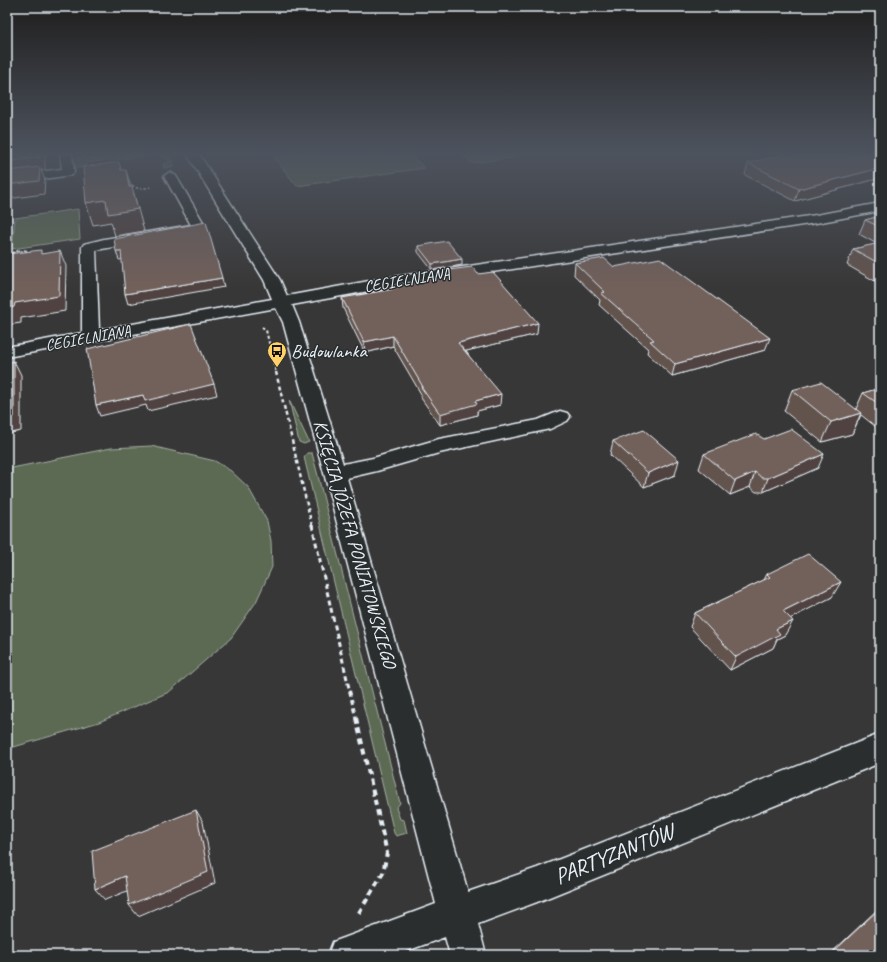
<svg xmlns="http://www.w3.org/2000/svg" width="887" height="962" font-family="Caveat,sans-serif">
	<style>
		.green { fill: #5d6b52; stroke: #a2aea5 }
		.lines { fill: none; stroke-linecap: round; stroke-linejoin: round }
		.minor-casing { stroke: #e8f1f8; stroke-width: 3 }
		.path-far4 { stroke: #e8f1f8; stroke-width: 1.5; stroke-dasharray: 2.5 2; stroke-linecap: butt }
		.path-far3 { stroke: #e8f1f8; stroke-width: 2; stroke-dasharray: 3 2.5; stroke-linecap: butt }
		.path-far2 { stroke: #e8f1f8; stroke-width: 2.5; stroke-dasharray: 4 3; stroke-linecap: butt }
		.path-far1 { stroke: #e8f1f8; stroke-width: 3; stroke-dasharray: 5 3.5; stroke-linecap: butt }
		.path { stroke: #e8f1f8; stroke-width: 4; stroke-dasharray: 6 4.5; stroke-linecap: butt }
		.minor { fill: #2a2d2e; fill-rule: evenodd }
		.wall { fill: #62534d; stroke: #e8f1f8 }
		.shaded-wall { fill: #50433f; stroke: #e8f1f8 }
		.building { fill: #72605a; stroke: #e8f1f8 }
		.labels { text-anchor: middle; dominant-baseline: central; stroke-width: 3; stroke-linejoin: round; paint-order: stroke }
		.far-street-label { font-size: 16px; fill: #e8f1f8; stroke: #2a2d2e }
		.poi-label { font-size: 19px; fill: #e8f1f8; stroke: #2a2d2e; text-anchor: start }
		.street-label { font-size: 19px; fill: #e8f1f8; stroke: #2a2d2e }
		.near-street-label { font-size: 23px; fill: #e8f1f8; stroke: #2a2d2e }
	</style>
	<rect width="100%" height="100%" fill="#383737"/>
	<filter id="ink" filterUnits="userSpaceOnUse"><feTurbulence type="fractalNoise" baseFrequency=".025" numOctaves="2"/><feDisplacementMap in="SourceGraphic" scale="8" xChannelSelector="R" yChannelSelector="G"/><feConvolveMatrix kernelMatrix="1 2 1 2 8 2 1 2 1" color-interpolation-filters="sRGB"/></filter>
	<g filter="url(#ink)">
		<!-- green -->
		<path class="green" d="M 126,154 L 168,154 L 175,166 L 164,168 L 163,164 L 170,162 L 167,158 L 162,158 L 161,154 L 86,163 L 86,167 L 78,168 L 73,166 L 73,159 L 85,156 L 85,159 Z
			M 271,154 L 409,154 L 425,168 L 297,186 Z
			M 461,154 L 514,154 L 518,157 L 472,163 Z
			M 78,209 L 80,239 L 12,249 L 15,218 Z
			M 289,400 L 309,442 L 304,444 L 299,442 Z
			M 151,446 L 215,461 L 231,471 L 248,487 L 267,521 L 271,541 L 272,567 L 256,602 L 231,638 L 169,692 L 99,722 L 7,749 L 7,469 L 111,448 Z
			M 307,453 L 312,453 L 316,468 L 400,803 L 396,808 L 400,819 L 404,820 L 407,833 L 396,836 L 394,833 L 304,457 Z"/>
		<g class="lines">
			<!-- minor casing -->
			<g class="minor-casing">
				<path id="minor" d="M 60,154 L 72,154 L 74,172 L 72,175 L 7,184 L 7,176 L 62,169 Z
					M 187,154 L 199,154 L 280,280 L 287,296 L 380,279 L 816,215 L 880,203 L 880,211 L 816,223 L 380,289 L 292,305 L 299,322 L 343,464 L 373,458 L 439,439 L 538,420 L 560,411 L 567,413 L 570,417 L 567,421 L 550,429 L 439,453 L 377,471 L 347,478 L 468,892 L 537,868 L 880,734 L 880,763 L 537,902 L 478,924 L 486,955 L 450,955 L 445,937 L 396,955 L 328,955 L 333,942 L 436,904 L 324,473 L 283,322 L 276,308 L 7,357 L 7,347 L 82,333 L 82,247 L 84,244 L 104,239 L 191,225 L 164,176 L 170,172 L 176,176 L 206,227 L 204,230 L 195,233 L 96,250 L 99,330 L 272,299 L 264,280 Z"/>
			</g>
			<!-- path-far4 -->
			<path class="path-far4" d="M 128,183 L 139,189 L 152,187
				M 7,207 L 10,208 L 11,212 L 7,243
				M 7,250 L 8,251
				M 16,251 L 28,251"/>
			<!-- path-far3 -->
			<path class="path-far3" d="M 7,250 L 11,253
				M 24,250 L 32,253
				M 7,255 L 21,250
				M 262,327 L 266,330 L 276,373"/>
			<!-- path-far2 -->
			<path class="path-far2" d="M 276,372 L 312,526"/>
			<!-- path-far1 -->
			<path class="path-far1" d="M 312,525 L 356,719"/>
			<!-- path -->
			<path class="path" d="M 356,718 L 387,853 L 383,873 L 357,916"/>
			<!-- minor -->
			<use href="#minor" class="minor"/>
		</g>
		<!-- wall -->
		<path class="wall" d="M 880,154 L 880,178 L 795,201 L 745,175 L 748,163 Z
			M 880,216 L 880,284 L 847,265 L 853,249 L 877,244 L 859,234 L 865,220 Z
			M 418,246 L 462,265 L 432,270 L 418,252 Z
			M 575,263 L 614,267 L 765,350 L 672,376 L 647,353 L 648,349 L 599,305 L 600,300 L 574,275 Z
			M 441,271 L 478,274 L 537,334 L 466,351 L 500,405 L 477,411 L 477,415 L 440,425 L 421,398 L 421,394 L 393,346 L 365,353 L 343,308 L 342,298 L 391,289 L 391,286 L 441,277 Z
			M 880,388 L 880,430 L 861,415 L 852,434 L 822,442 L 784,411 L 792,390 L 856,409 L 863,393 Z
			M 764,439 L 818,468 L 763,492 L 756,492 L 750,487 L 730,495 L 699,469 L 704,454 Z
			M 613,441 L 675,475 L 644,487 L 610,455 Z
			M 767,574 L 832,597 L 790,618 L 785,635 L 777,639 L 773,648 L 730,670 L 690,627 L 695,613 L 764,580 Z
			M 880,907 L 880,955 L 829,955 Z"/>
		<!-- shaded-wall -->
		<path class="shaded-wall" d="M 40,154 L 45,154 L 45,170 L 41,170 L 45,180 L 44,194 L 7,199 L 7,162 Z
			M 880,168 L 880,178 L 795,201 L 799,189 Z
			M 126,170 L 132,190 L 129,187 Z
			M 132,187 L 144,231 L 115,236 L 111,222 L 93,225 L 86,203 Z
			M 60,251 L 66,266 L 65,311 L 21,318 L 21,323 L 7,325 L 7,309 L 15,303 Z
			M 116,251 L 121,251 L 124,259 L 119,260 Z
			M 462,259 L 462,265 L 432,270 L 432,264 Z
			M 222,278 L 224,287 L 128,304 L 125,294 Z
			M 538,323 L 537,334 L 458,353 L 458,343 Z
			M 393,336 L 393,346 L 365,353 L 364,342 Z
			M 770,338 L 765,350 L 672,376 L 675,364 Z
			M 14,361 L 21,375 L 21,431 L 7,434 L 7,418 Z
			M 214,384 L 217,395 L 148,411 L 146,405 L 100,416 L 96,405 L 143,395 Z
			M 501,394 L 500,405 L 477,411 L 477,415 L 440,425 L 440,414 L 475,401 Z
			M 861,413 L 852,434 L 822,442 L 831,422 Z
			M 824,454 L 818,468 L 763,492 L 768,478 Z
			M 679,460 L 675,475 L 644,487 L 648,473 Z
			M 755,472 L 750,487 L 730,495 L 735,481 Z
			M 841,582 L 832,597 L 776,626 L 783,611 Z
			M 793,621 L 785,635 L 777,639 L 773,648 L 730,670 L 736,657 L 776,629 Z
			M 196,810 L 203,822 L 215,883 L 138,916 L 129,905 Z
			M 125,876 L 134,888 L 105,900 L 95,889 Z"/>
		<!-- building -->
		<path class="building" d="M 7,154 L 40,154 L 40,157 L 7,162 Z
			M 786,154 L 880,154 L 880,168 L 799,189 L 748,163 Z
			M 119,162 L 121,170 L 126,170 L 129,187 L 132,187 L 138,209 L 108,214 L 106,200 L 86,203 L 83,167 Z
			M 40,167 L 39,181 L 7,185 L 7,171 Z
			M 880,216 L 880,227 L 865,220 Z
			M 206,222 L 222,278 L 125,294 L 121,251 L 116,251 L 114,239 Z
			M 447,241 L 462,259 L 432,264 L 418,246 Z
			M 880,243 L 880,264 L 853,249 Z
			M 41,250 L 41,254 L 60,251 L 59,296 L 15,303 L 14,307 L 7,309 L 7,254 Z
			M 604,258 L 614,267 L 660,258 L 770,338 L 675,364 L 650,341 L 654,340 L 601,293 L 605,292 L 575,263 Z
			M 472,267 L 478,274 L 493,272 L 538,323 L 458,343 L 501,394 L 475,401 L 477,404 L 440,414 L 421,387 L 423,387 L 393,336 L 364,342 L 342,298 L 393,289 L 391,286 L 444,276 L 441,271 Z
			M 191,324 L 214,384 L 145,401 L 143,395 L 96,405 L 87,349 Z
			M 14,361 L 14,417 L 7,418 L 7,363 Z
			M 821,382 L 861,413 L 831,422 L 792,390 Z
			M 880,388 L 880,405 L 863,393 Z
			M 791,429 L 824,454 L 768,478 L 762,478 L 755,472 L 735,481 L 704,454 L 756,434 L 764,439 Z
			M 644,430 L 679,460 L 648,473 L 613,441 Z
			M 808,554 L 841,582 L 783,611 L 793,621 L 776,629 L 780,634 L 736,657 L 695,613 L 770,577 L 767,574 Z
			M 196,810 L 208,872 L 129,905 L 125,876 L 95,889 L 92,851 Z
			M 880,908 L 880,955 L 830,955 Z
			M 675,952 L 677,955 L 672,955 Z"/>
	</g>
	<!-- sky -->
	<linearGradient id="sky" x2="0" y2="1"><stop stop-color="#1f1e1e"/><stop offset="0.53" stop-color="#4d535e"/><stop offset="1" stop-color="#4d535e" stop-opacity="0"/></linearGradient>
	<rect width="887" height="289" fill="url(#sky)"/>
	<!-- icons -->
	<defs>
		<g id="bus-pin" transform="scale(1)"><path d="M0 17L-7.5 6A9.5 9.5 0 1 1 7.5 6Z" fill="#ffd166" stroke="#2a2d2e"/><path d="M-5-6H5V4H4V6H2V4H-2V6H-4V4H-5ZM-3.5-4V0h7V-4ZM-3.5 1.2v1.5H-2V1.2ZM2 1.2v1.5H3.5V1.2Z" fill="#111"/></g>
	</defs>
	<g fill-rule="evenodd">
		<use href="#bus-pin" x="277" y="351"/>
	</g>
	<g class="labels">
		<!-- far-street labels -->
		<g class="far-street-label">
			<text transform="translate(407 280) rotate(-9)">CEGIELNIANA</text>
			<text transform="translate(88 338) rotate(-10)">CEGIELNIANA</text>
		</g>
		<!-- poi labels -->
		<g class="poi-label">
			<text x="291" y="351">Budowlanka</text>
		</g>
		<!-- street labels -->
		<g class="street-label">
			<text transform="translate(355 544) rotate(74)">KSIĘCIA JÓZEFA PONIATOWSKIEGO</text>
		</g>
		<!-- near-street labels -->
		<g class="near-street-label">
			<text transform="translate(614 854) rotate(-22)">PARTYZANTÓW</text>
		</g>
	</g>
	<!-- margin -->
	<rect width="887" height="962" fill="none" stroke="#2a2d2e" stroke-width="24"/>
	<rect x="12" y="12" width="863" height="938" fill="none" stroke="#e8f1f8" stroke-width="1.5" filter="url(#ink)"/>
</svg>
